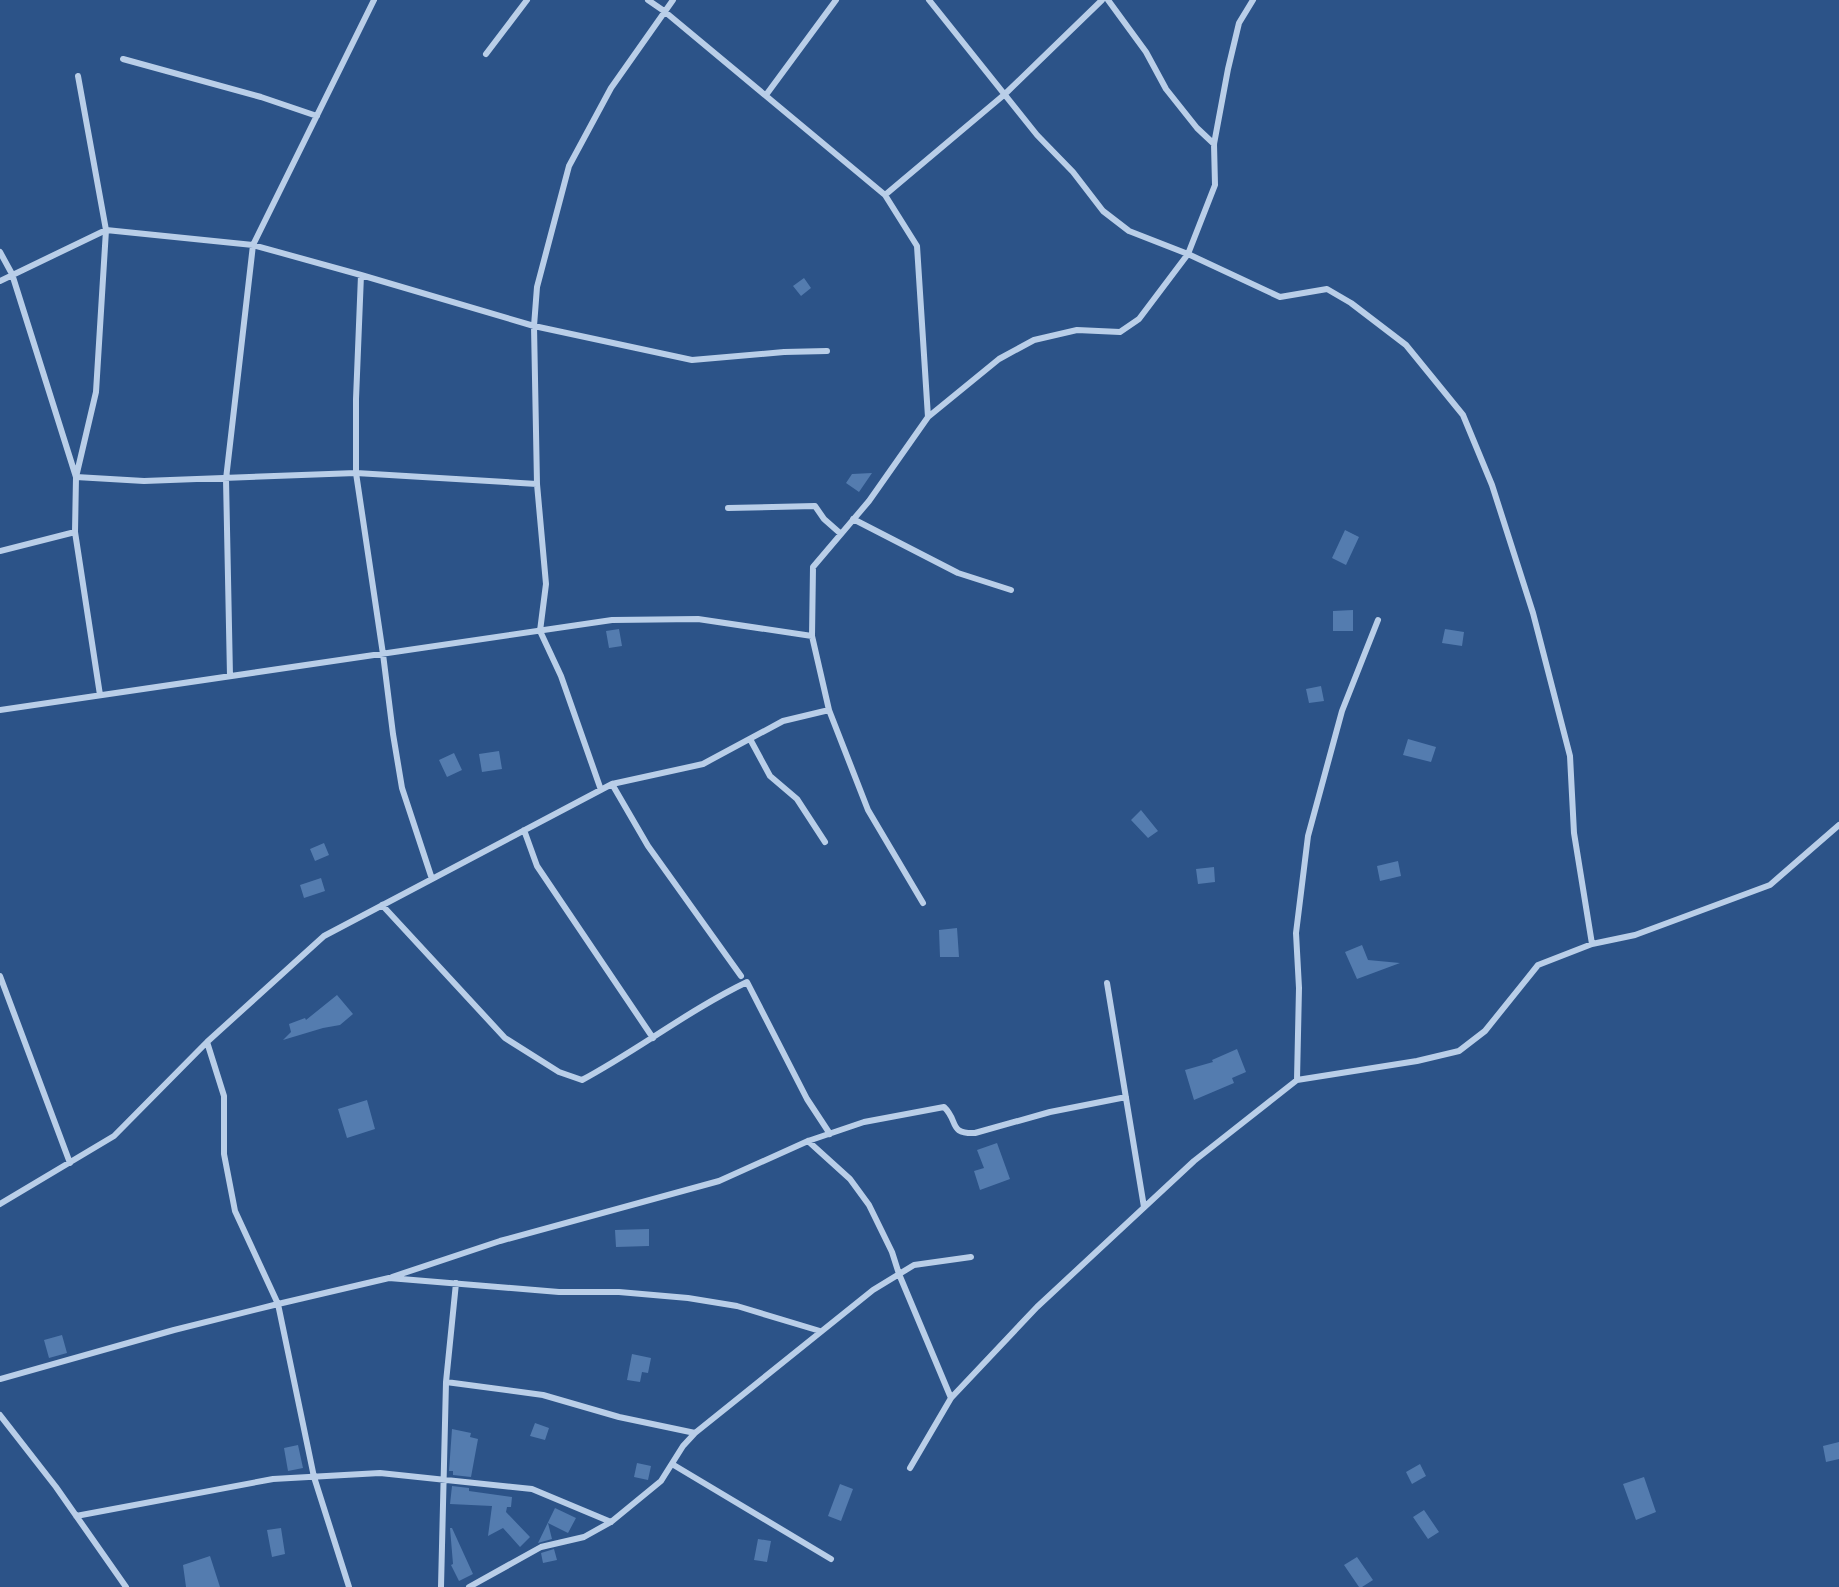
<svg xmlns="http://www.w3.org/2000/svg" width="1839" height="1587" font-family="'DejaVu Sans',sans-serif">
	<style>
		.building { fill: #547caf }
		.lines { fill: none; stroke-linecap: round; stroke-linejoin: round }
		.street { stroke: #b9cee8; stroke-width: 6 }
	</style>
	<rect width="100%" height="100%" fill="#2c5388"/>
	<!-- building -->
	<path class="building" d="M 804,278 L 811,288 L 801,296 L 793,286 Z
		M 872,473 L 859,492 L 846,483 L 852,474 Z
		M 1345,530 L 1359,537 L 1346,565 L 1332,558 Z
		M 1353,610 L 1353,631 L 1333,631 L 1333,611 Z
		M 619,629 L 622,646 L 609,648 L 606,631 Z
		M 1445,629 L 1464,632 L 1462,646 L 1442,643 Z
		M 1321,686 L 1324,701 L 1309,703 L 1306,689 Z
		M 1408,739 L 1436,747 L 1431,762 L 1403,755 Z
		M 499,751 L 502,769 L 482,772 L 479,754 Z
		M 454,753 L 462,770 L 447,777 L 439,760 Z
		M 1141,810 L 1158,831 L 1148,838 L 1131,820 Z
		M 324,843 L 329,855 L 315,861 L 310,849 Z
		M 1398,861 L 1401,876 L 1380,881 L 1377,866 Z
		M 1214,867 L 1215,882 L 1198,884 L 1196,869 Z
		M 321,878 L 325,891 L 304,898 L 300,885 Z
		M 957,928 L 959,957 L 940,957 L 939,930 Z
		M 1362,945 L 1368,960 L 1400,963 L 1357,979 L 1345,952 Z
		M 337,995 L 353,1014 L 340,1025 L 323,1028 L 283,1040 L 291,1032 L 289,1024 L 305,1018 L 306,1020 Z
		M 1237,1049 L 1246,1072 L 1232,1078 L 1234,1083 L 1194,1100 L 1185,1070 L 1213,1062 L 1212,1060 Z
		M 367,1100 L 375,1129 L 347,1138 L 338,1109 Z
		M 997,1143 L 1010,1179 L 980,1190 L 974,1171 L 984,1168 L 977,1150 Z
		M 649,1229 L 649,1246 L 616,1247 L 615,1230 Z
		M 62,1335 L 67,1353 L 49,1358 L 44,1340 Z
		M 632,1354 L 651,1358 L 648,1373 L 642,1372 L 640,1382 L 627,1380 Z
		M 535,1423 L 549,1428 L 545,1440 L 530,1436 Z
		M 452,1429 L 471,1433 L 470,1437 L 478,1439 L 471,1477 L 453,1475 L 453,1471 L 449,1471 Z
		M 1839,1442 L 1839,1459 L 1826,1462 L 1823,1446 Z
		M 298,1445 L 303,1468 L 288,1471 L 284,1448 Z
		M 637,1463 L 651,1466 L 648,1480 L 634,1477 Z
		M 1420,1464 L 1426,1476 L 1412,1484 L 1406,1472 Z
		M 1644,1477 L 1656,1512 L 1636,1520 L 1623,1484 Z
		M 840,1484 L 853,1489 L 841,1521 L 828,1516 Z
		M 452,1486 L 469,1488 L 469,1491 L 512,1497 L 511,1507 L 507,1507 L 506,1512 L 530,1537 L 520,1547 L 503,1528 L 488,1536 L 492,1506 L 450,1504 Z
		M 555,1508 L 576,1518 L 568,1533 L 548,1523 L 552,1539 L 538,1543 Z
		M 1424,1510 L 1439,1532 L 1428,1539 L 1413,1517 Z
		M 281,1528 L 285,1554 L 272,1557 L 267,1530 Z
		M 450,1528 L 452,1528 L 473,1574 L 459,1581 L 451,1565 L 453,1564 Z
		M 758,1539 L 771,1541 L 767,1562 L 754,1560 Z
		M 554,1549 L 557,1560 L 543,1563 L 541,1553 Z
		M 210,1556 L 220,1587 L 186,1587 L 183,1565 Z
		M 1357,1557 L 1373,1580 L 1362,1587 L 1359,1587 L 1344,1565 Z"/>
	<g class="lines">
		<!-- street -->
		<path class="street" d="M 929,0 L 1037,135 L 1073,172 L 1103,211 L 1129,231 L 1188,254 L 1280,297 L 1327,289 L 1351,303 L 1406,345 L 1463,415 L 1492,485 L 1533,613 L 1570,756 L 1574,833 L 1592,944
			M 1108,0 L 1146,52 L 1166,89 L 1197,128 L 1214,144
			M 486,54 L 527,0
			M 123,59 L 261,97 L 317,116
			M 78,76 L 106,230 L 96,392 L 76,477 L 144,481 L 356,473 L 537,484
			M 766,95 L 836,0
			M 885,195 L 1005,94 L 1102,0
			M 0,252 L 12,274 L 76,477 L 75,532 L 100,695
			M 361,275 L 356,399 L 356,473 L 383,654 L 393,734 L 402,788 L 432,879
			M 0,281 L 106,230 L 253,245 L 361,275 L 534,326 L 692,360 L 784,352 L 827,351
			M 928,417 L 999,359 L 1034,340 L 1077,330 L 1120,332 L 1139,319 L 1188,254 L 1215,185 L 1214,144 L 1228,69 L 1239,23 L 1253,0
			M 728,508 L 815,506 L 824,519 L 841,534
			M 853,519 L 958,573 L 1011,590
			M 0,551 L 75,532
			M 230,676 L 226,479 L 253,245 L 374,0
			M 0,710 L 612,620 L 698,619 L 812,636
			M 829,710 L 868,810 L 923,903
			M 750,739 L 770,776 L 797,799 L 825,842
			M 612,784 L 648,846 L 741,976
			M 601,790 L 561,676 L 540,631 L 546,584 L 537,484 L 534,326 L 537,287 L 569,166 L 611,88 L 673,0
			M 524,830 L 537,866 L 653,1038
			M 382,905 L 505,1038 L 559,1072 L 582,1080 C 638,1050 689,1010 747,982 L 807,1099 L 830,1134
			M 0,976 L 70,1163
			M 1107,983 L 1144,1207
			M 207,1042 L 224,1096 L 224,1154 L 235,1211 L 278,1304 L 389,1278 L 559,1292 L 619,1292 L 688,1298 L 737,1306 L 820,1331
			M 1297,1080 L 1299,988 L 1296,933 L 1308,836 L 1342,711 L 1378,620
			M 808,1141 L 850,1179 L 869,1205 L 892,1252 L 899,1274 L 951,1398
			M 0,1204 L 114,1136 L 207,1042 L 324,936 L 612,784 L 703,764 L 783,721 L 829,710 L 812,636 L 813,567 L 869,501 L 928,417 L 917,246 L 885,195 L 664,11 L 648,0
			M 392,1277 L 500,1241 L 719,1181 L 808,1141 L 864,1122 L 944,1107 C 959,1121 948,1134 975,1133 L 1050,1112 L 1126,1097
			M 0,1379 L 174,1330 L 278,1304 L 314,1477 L 349,1587
			M 446,1382 L 543,1395 L 619,1417 L 695,1433
			M 0,1415 L 56,1487 L 126,1587
			M 672,1464 L 831,1559
			M 910,1468 L 951,1398 L 1037,1307 L 1194,1161 L 1297,1080 L 1417,1061 L 1459,1051 L 1485,1031 L 1538,965 L 1592,944 L 1635,935 L 1770,885 L 1839,825
			M 76,1516 L 273,1479 L 380,1473 L 532,1489 L 611,1522
			M 441,1587 L 446,1382 L 456,1283
			M 469,1587 L 541,1547 L 584,1537 L 611,1522 L 661,1481 L 683,1446 L 695,1433 L 873,1290 L 914,1265 L 971,1257"/>
	</g>
</svg>
